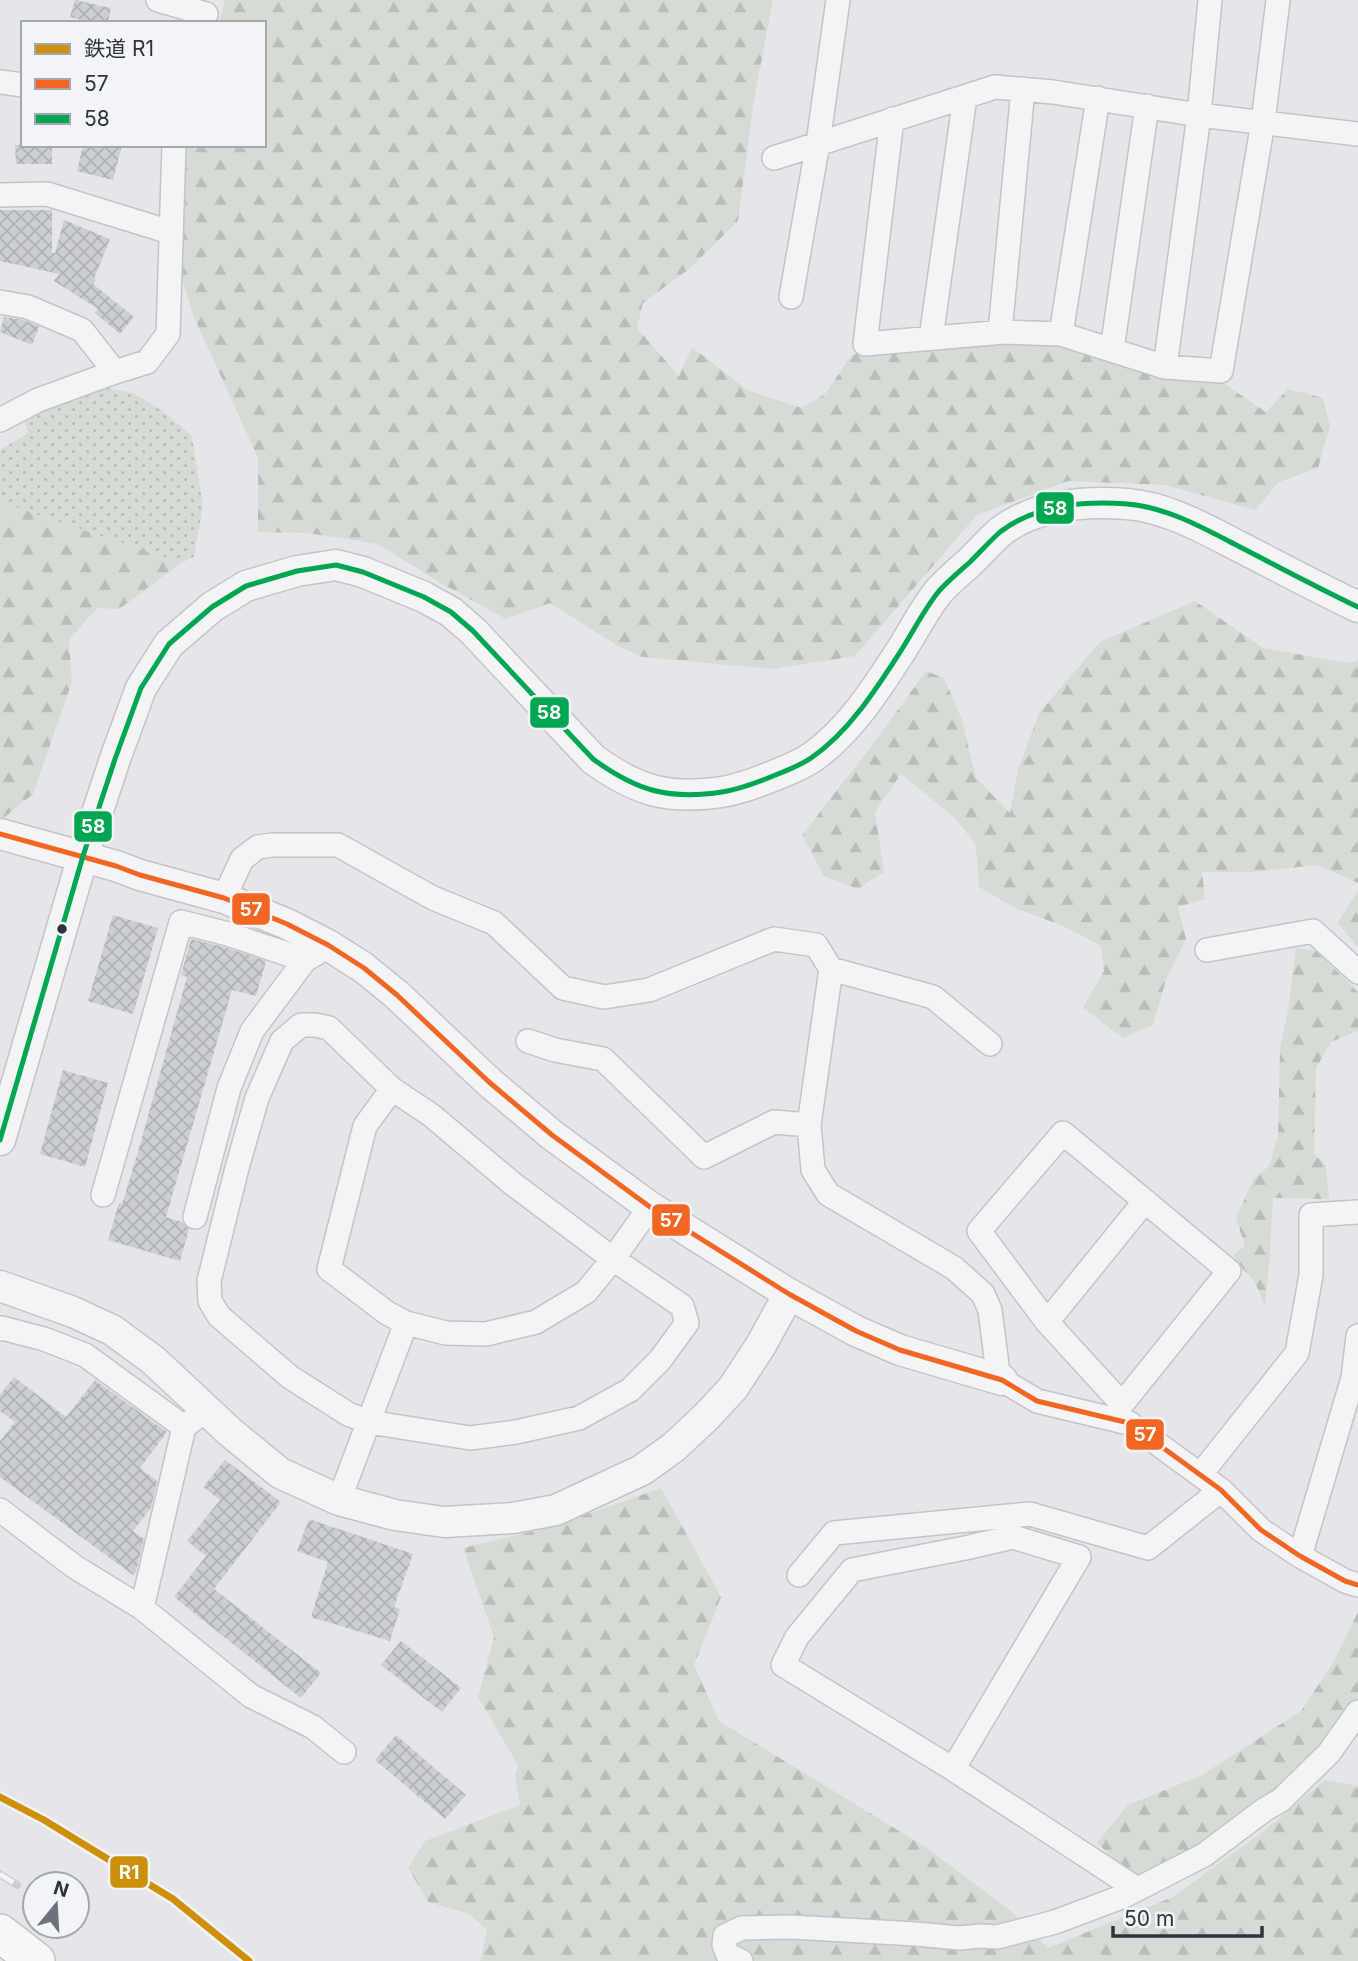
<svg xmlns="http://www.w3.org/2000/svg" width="1358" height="1961" font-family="Inter,'Noto Sans JP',sans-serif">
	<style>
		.grass { fill: url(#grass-dots) }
		.forest { fill: url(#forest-firs) }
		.building { fill: url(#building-cross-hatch) }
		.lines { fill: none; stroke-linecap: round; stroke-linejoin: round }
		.minor-casing { stroke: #c2c4c7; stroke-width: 26 }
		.tertiary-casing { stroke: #c2c4c7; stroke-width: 33 }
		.primary-casing { stroke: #c1c3c6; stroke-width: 40 }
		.minor { stroke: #f3f4f5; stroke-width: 23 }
		.tertiary { stroke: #f3f4f5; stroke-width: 30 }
		.primary { stroke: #f7f7f7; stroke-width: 37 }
		.rail-casing { stroke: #ccced0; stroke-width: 8 }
		.rail { stroke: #f2f4f7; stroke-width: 5; stroke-dasharray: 16; stroke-linecap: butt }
		.bus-1-casing { stroke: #f2f4f7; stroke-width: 10 }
		.bus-2-casing { stroke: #f2f4f7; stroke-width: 10 }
		.bus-1 { stroke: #f26522; stroke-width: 5 }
		.bus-2 { stroke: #00a651; stroke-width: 5 }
		.rail-1-casing { stroke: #f2f4f7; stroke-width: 12 }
		.rail-1 { stroke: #ce8f0d; stroke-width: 7 }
		.bus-dot { fill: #2c3440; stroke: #f2f4f7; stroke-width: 2.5 }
		.line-badge { stroke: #f2f4f7; stroke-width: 2.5 }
		.badge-label { font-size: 19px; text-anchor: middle; font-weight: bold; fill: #fff }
	</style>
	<defs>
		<pattern id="grass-dots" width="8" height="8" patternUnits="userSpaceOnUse" patternTransform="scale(1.75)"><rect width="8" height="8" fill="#d5dcd5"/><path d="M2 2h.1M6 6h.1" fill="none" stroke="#b7bdb8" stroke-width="1.8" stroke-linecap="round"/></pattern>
		<pattern id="forest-firs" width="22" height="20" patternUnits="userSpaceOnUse" patternTransform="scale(1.75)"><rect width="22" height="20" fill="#d5dcd5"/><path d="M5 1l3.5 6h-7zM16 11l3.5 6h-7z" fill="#b7bdb8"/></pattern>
		<pattern id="building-cross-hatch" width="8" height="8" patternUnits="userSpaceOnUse" patternTransform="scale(1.75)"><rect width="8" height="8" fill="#ccced1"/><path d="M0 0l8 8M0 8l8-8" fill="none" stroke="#afb2b4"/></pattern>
	</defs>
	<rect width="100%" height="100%" fill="#e4e6e9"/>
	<!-- grass -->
	<path class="grass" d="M 97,386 L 133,393 L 163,411 L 192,436 L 203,506 L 194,557 L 181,563 L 0,502 L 0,450 L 28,433 L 22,415 Z"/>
	<!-- forest -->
	<path class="forest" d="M 225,0 L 773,0 L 754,100 L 738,221 L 689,269 L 643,303 L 637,328 L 679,376 L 692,347 L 747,390 L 802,408 L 826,393 L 850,357 L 880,342 L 924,338 L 947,348 L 969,332 L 1005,322 L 1217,379 L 1266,412 L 1288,389 L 1323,398 L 1330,426 L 1318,468 L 1279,482 L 1255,510 L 1165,485 L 1068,481 L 977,515 L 855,656 L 772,669 L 642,657 L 616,645 L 550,603 L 506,619 L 439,582 L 378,544 L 307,533 L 258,532 L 258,458 L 193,315 L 176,258 L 181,145 L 264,145 L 264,23 L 219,23 Z
		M 0,502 L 181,563 L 119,609 L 97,608 L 69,640 L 72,682 L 33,794 L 1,820 L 0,819 Z
		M 1195,601 L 1263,648 L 1349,663 L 1358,660 L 1358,883 L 1317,865 L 1254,872 L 1202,872 L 1205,899 L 1178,907 L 1186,939 L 1166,980 L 1153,1025 L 1123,1038 L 1083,1008 L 1104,971 L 1101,946 L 1061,925 L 1017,909 L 979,887 L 976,845 L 955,818 L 901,774 L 875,812 L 884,872 L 858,889 L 824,876 L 802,835 L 873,744 L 926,671 L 944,678 L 962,720 L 976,778 L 1010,813 L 1018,770 L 1039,713 L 1100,642 Z
		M 1358,891 L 1358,947 L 1337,923 Z
		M 1296,948 L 1316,951 L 1358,992 L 1358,1031 L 1331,1042 L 1316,1068 L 1314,1154 L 1326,1165 L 1329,1199 L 1273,1198 L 1270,1254 L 1265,1307 L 1255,1282 L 1243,1269 L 1233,1255 L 1245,1246 L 1236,1218 L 1253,1180 L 1269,1166 L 1278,1137 L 1280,1048 L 1288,1011 Z
		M 661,1488 L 721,1597 L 694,1665 L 719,1721 L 927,1848 L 1010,1910 L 1048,1948 L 1173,1897 L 1265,1830 L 1325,1780 L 1358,1786 L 1358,1961 L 480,1961 L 487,1930 L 469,1914 L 428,1902 L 408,1868 L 425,1841 L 520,1805 L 515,1776 L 518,1765 L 478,1697 L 494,1637 L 463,1548 L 551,1527 Z
		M 1358,1612 L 1358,1692 L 1346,1748 L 1187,1868 L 1139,1881 L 1097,1843 L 1128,1805 L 1202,1775 L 1301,1711 L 1333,1663 Z"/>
	<!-- building -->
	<path class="building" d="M 75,0 L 111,8 L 108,23 L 94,23 L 70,17 Z
		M 15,145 L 52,145 L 52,164 L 16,164 Z
		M 83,145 L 122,145 L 113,180 L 77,171 Z
		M 0,210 L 52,210 L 52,253 L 55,253 L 64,220 L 110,239 L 94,279 L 96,280 L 93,284 L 134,317 L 120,334 L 95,313 L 98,309 L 54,281 L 59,274 L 0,261 Z
		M 4,317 L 24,320 L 39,327 L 32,345 L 0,332 Z
		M 113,915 L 158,928 L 133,1014 L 88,1001 Z
		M 191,939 L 224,947 L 266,961 L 256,996 L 232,990 L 166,1217 L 182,1222 L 189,1229 L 180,1261 L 108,1240 L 119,1203 L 122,1204 L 138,1152 L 187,977 L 181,975 Z
		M 63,1070 L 108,1083 L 85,1167 L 40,1154 Z
		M 14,1377 L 66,1417 L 95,1380 L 167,1432 L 140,1468 L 157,1481 L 151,1508 L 133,1531 L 144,1539 L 136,1571 L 133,1575 L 0,1477 L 0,1441 L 15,1422 L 0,1411 L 0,1395 Z
		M 225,1460 L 281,1502 L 214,1589 L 321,1673 L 301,1698 L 174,1597 L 206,1556 L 187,1541 L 220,1500 L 203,1487 Z
		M 309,1519 L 413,1554 L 394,1607 L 400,1609 L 390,1641 L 311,1617 L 328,1562 L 297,1551 Z
		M 401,1641 L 461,1688 L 442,1712 L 381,1665 Z
		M 396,1735 L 466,1795 L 445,1819 L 375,1760 Z"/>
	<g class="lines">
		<!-- minor casing -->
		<g class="minor-casing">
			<path id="minor" d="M 158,0 L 206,14
				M 0,82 L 23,85
				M 892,119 L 865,344 L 1004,332 L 1061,334 L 1165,367 L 1221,371 L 1263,122 L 1278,0
				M 774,158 L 995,87 L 1053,92 L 1199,115 L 1358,134
				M 0,195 L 47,194 L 170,232
				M 791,297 L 818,143 L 838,0
				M 0,302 L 28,307 L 82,330 L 115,372
				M 1000,332 L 1023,89
				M 1061,334 L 1098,98
				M 931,338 L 965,97
				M 1112,350 L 1147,106
				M 1165,367 L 1199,115 L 1210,0
				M 0,420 L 38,400 L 115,372 L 147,362 L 168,334 L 174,145
				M 224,898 L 242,859 L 258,847 L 272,845 L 338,845 L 433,898 L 494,923 L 563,988 L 604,997 L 649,990 L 774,939 L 816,945 L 831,969 L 809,1125 L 813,1170 L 828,1194 L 954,1268 L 983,1294 L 990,1310 L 998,1373 L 1002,1380 L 1037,1401 L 1129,1423 L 1221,1490 L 1261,1530 L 1300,1556 L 1345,1581 L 1358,1585
				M 1207,950 L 1313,931 L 1358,972
				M 831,969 L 933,997 L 990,1044
				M 301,1025 L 315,1025 L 329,1028 L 392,1089 L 431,1115 L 513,1184 L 613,1259 L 682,1306 L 687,1323 L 660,1360 L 630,1390 L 579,1418 L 516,1432 L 470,1438 L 369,1422 L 348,1414 L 290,1377 L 219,1316 L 210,1301 L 209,1281 L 237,1168 L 257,1098 L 282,1041 Z
				M 528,1041 L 555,1050 L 603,1059 L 704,1157 L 774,1122 L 809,1125
				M 392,1089 L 365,1126 L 329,1269 L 387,1313 L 406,1323 L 446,1333 L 486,1334 L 536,1322 L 586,1292 L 613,1259 L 650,1207
				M 1063,1133 L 1229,1271 L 1122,1404 L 1047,1322 L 979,1231 Z
				M 103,1195 L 181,922 L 228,934 L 305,960
				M 195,1217 L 229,1088 L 252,1031 L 305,960 L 317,953
				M 1047,1322 L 1145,1201
				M 0,1329 L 2,1328 L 44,1339 L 85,1355 L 184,1427
				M 1200,1475 L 1297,1353 L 1311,1275 L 1311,1215 L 1358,1212
				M 339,1500 L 406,1323
				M 0,1510 L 75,1567 L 142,1608 L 251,1696 L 313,1727 L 344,1752
				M 1300,1556 L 1353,1378 L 1358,1336
				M 799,1575 L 834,1533 L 1030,1514 L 1148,1548 L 1221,1490
				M 142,1608 L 184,1427 L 206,1410
				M 953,1769 L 1079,1557 L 1013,1537 L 965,1548 L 852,1570 L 797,1637 L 783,1665 L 953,1769 L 1137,1889
				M 741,1961 L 728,1955 L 724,1945 L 725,1936 L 742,1928 L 791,1927 L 916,1934 L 959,1938 L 981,1936 L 997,1937 L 1055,1922 L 1124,1896 L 1204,1855 L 1264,1810 L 1281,1800 L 1329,1753 L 1358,1712"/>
		</g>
		<!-- tertiary casing -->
		<g class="tertiary-casing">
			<path id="tertiary" d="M 0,834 L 116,866 L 140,875 L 224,898 L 287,924 L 328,945 L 364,968 L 397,995 L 489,1082 L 552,1135 L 650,1207 L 789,1294 L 856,1331 L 900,1350 L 1002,1380
				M 0,1140 L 83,856 L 115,759 L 141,688 L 169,644 L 212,607 L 246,586 L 297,571 L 336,565 L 363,572 L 424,597 L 451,612 L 473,631 L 593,759 C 637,791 668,800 722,792 C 740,789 756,783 773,776 C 786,771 799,766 811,758 C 849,732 877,688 902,649 C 914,630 925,608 939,591 C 948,581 960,571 970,562 C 980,552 990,541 1000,532 C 1035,505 1085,501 1127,504 C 1167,507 1205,529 1240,547 C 1279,567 1318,588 1358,607
				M 0,1286 L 73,1312 L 112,1330 L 153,1360 L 230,1432 L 280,1473 L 339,1500 L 395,1515 L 444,1522 L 513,1518 L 556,1510 L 642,1470 L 674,1447 L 706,1417 L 733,1388 L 761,1345 L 789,1294"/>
		</g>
		<!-- primary casing -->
		<g class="primary-casing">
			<path id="primary" d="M 0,1933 L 36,1961"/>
		</g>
		<!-- minor -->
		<use href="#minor" class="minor"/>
		<!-- tertiary -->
		<use href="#tertiary" class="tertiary"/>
		<!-- primary -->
		<use href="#primary" class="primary"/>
		<!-- rail casing -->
		<g class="rail-casing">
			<path id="rail" d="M 0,1874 L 17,1885"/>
		</g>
		<!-- rail -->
		<use href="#rail" class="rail"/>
		<!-- bus-1 casing -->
		<g class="bus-1-casing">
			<path id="bus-1" d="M 0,834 L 116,866 L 140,875 L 224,898 L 287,924 L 328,945 L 364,968 L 397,995 L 489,1082 L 552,1135 L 650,1207 L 789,1294 L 856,1331 L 900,1350 L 1002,1380 L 1037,1401 L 1129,1423 L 1221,1490 L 1261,1530 L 1300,1556 L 1345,1581 L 1358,1585"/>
		</g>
		<!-- bus-2 casing -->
		<g class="bus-2-casing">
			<path id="bus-2" d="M 0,1140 L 83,856 L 115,759 L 141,688 L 169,644 L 212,607 L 246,586 L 297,571 L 336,565 L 363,572 L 424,597 L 451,612 L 473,631 L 593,759 C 637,791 668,800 722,792 C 740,789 756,783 773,776 C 786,771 799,766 811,758 C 849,732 877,688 902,649 C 914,630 925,608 939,591 C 948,581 960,571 970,562 C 980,552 990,541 1000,532 C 1035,505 1085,501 1127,504 C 1167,507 1205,529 1240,547 C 1279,567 1318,588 1358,607"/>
		</g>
		<!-- bus-1 -->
		<use href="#bus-1" class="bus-1"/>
		<!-- bus-2 -->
		<use href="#bus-2" class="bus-2"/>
		<!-- rail-1 casing -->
		<g class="rail-1-casing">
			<path id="rail-1" d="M 0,1797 L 44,1820 L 173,1899 L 249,1961"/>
		</g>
		<!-- rail-1 -->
		<use href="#rail-1" class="rail-1"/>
	</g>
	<!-- markers -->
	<circle class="bus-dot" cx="62" cy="929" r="6"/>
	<g class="line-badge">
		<rect x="1035" y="491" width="40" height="34" rx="7" fill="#00a651"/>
		<rect x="529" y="696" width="41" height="33" rx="7" fill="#00a651"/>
		<rect x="73" y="810" width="40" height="33" rx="7" fill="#00a651"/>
		<rect x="231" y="892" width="40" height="34" rx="7" fill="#f26522"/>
		<rect x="651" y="1203" width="40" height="34" rx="7" fill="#f26522"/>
		<rect x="1125" y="1418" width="40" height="33" rx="7" fill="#f26522"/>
		<rect x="109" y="1855" width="40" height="34" rx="7" fill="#ce8f0d"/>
	</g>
	<g class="badge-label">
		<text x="1055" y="515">58</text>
		<text x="549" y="719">58</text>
		<text x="93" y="833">58</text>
		<text x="251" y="916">57</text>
		<text x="671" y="1227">57</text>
		<text x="1145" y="1441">57</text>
		<text x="129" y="1879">R1</text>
	</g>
	<!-- legend -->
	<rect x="21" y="21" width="245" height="126" fill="#f2f4f7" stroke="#a3a7ae" stroke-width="2"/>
	<rect x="35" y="44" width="35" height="10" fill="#ce8f0d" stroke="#a3a7ae" stroke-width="2"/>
	<text x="84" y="56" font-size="21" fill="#2c3440">鉄道 R1</text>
	<rect x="35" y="79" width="35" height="10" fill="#f26522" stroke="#a3a7ae" stroke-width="2"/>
	<text x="84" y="91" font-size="21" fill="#2c3440">57</text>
	<rect x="35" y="114" width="35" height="10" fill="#00a651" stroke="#a3a7ae" stroke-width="2"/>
	<text x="84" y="126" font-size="21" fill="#2c3440">58</text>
	<!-- north arrow -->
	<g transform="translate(56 1905) rotate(18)"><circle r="33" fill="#f2f4f7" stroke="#a3a7ae" stroke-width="2"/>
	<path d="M0-5L12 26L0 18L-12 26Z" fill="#6c727b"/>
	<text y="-10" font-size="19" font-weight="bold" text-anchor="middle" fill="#2c3440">N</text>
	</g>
	<!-- scale -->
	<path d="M1113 1926v10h149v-10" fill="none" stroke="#2c3440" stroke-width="3.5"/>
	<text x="1124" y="1926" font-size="21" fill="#2c3440" stroke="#f2f4f7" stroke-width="5" paint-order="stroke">50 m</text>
</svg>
